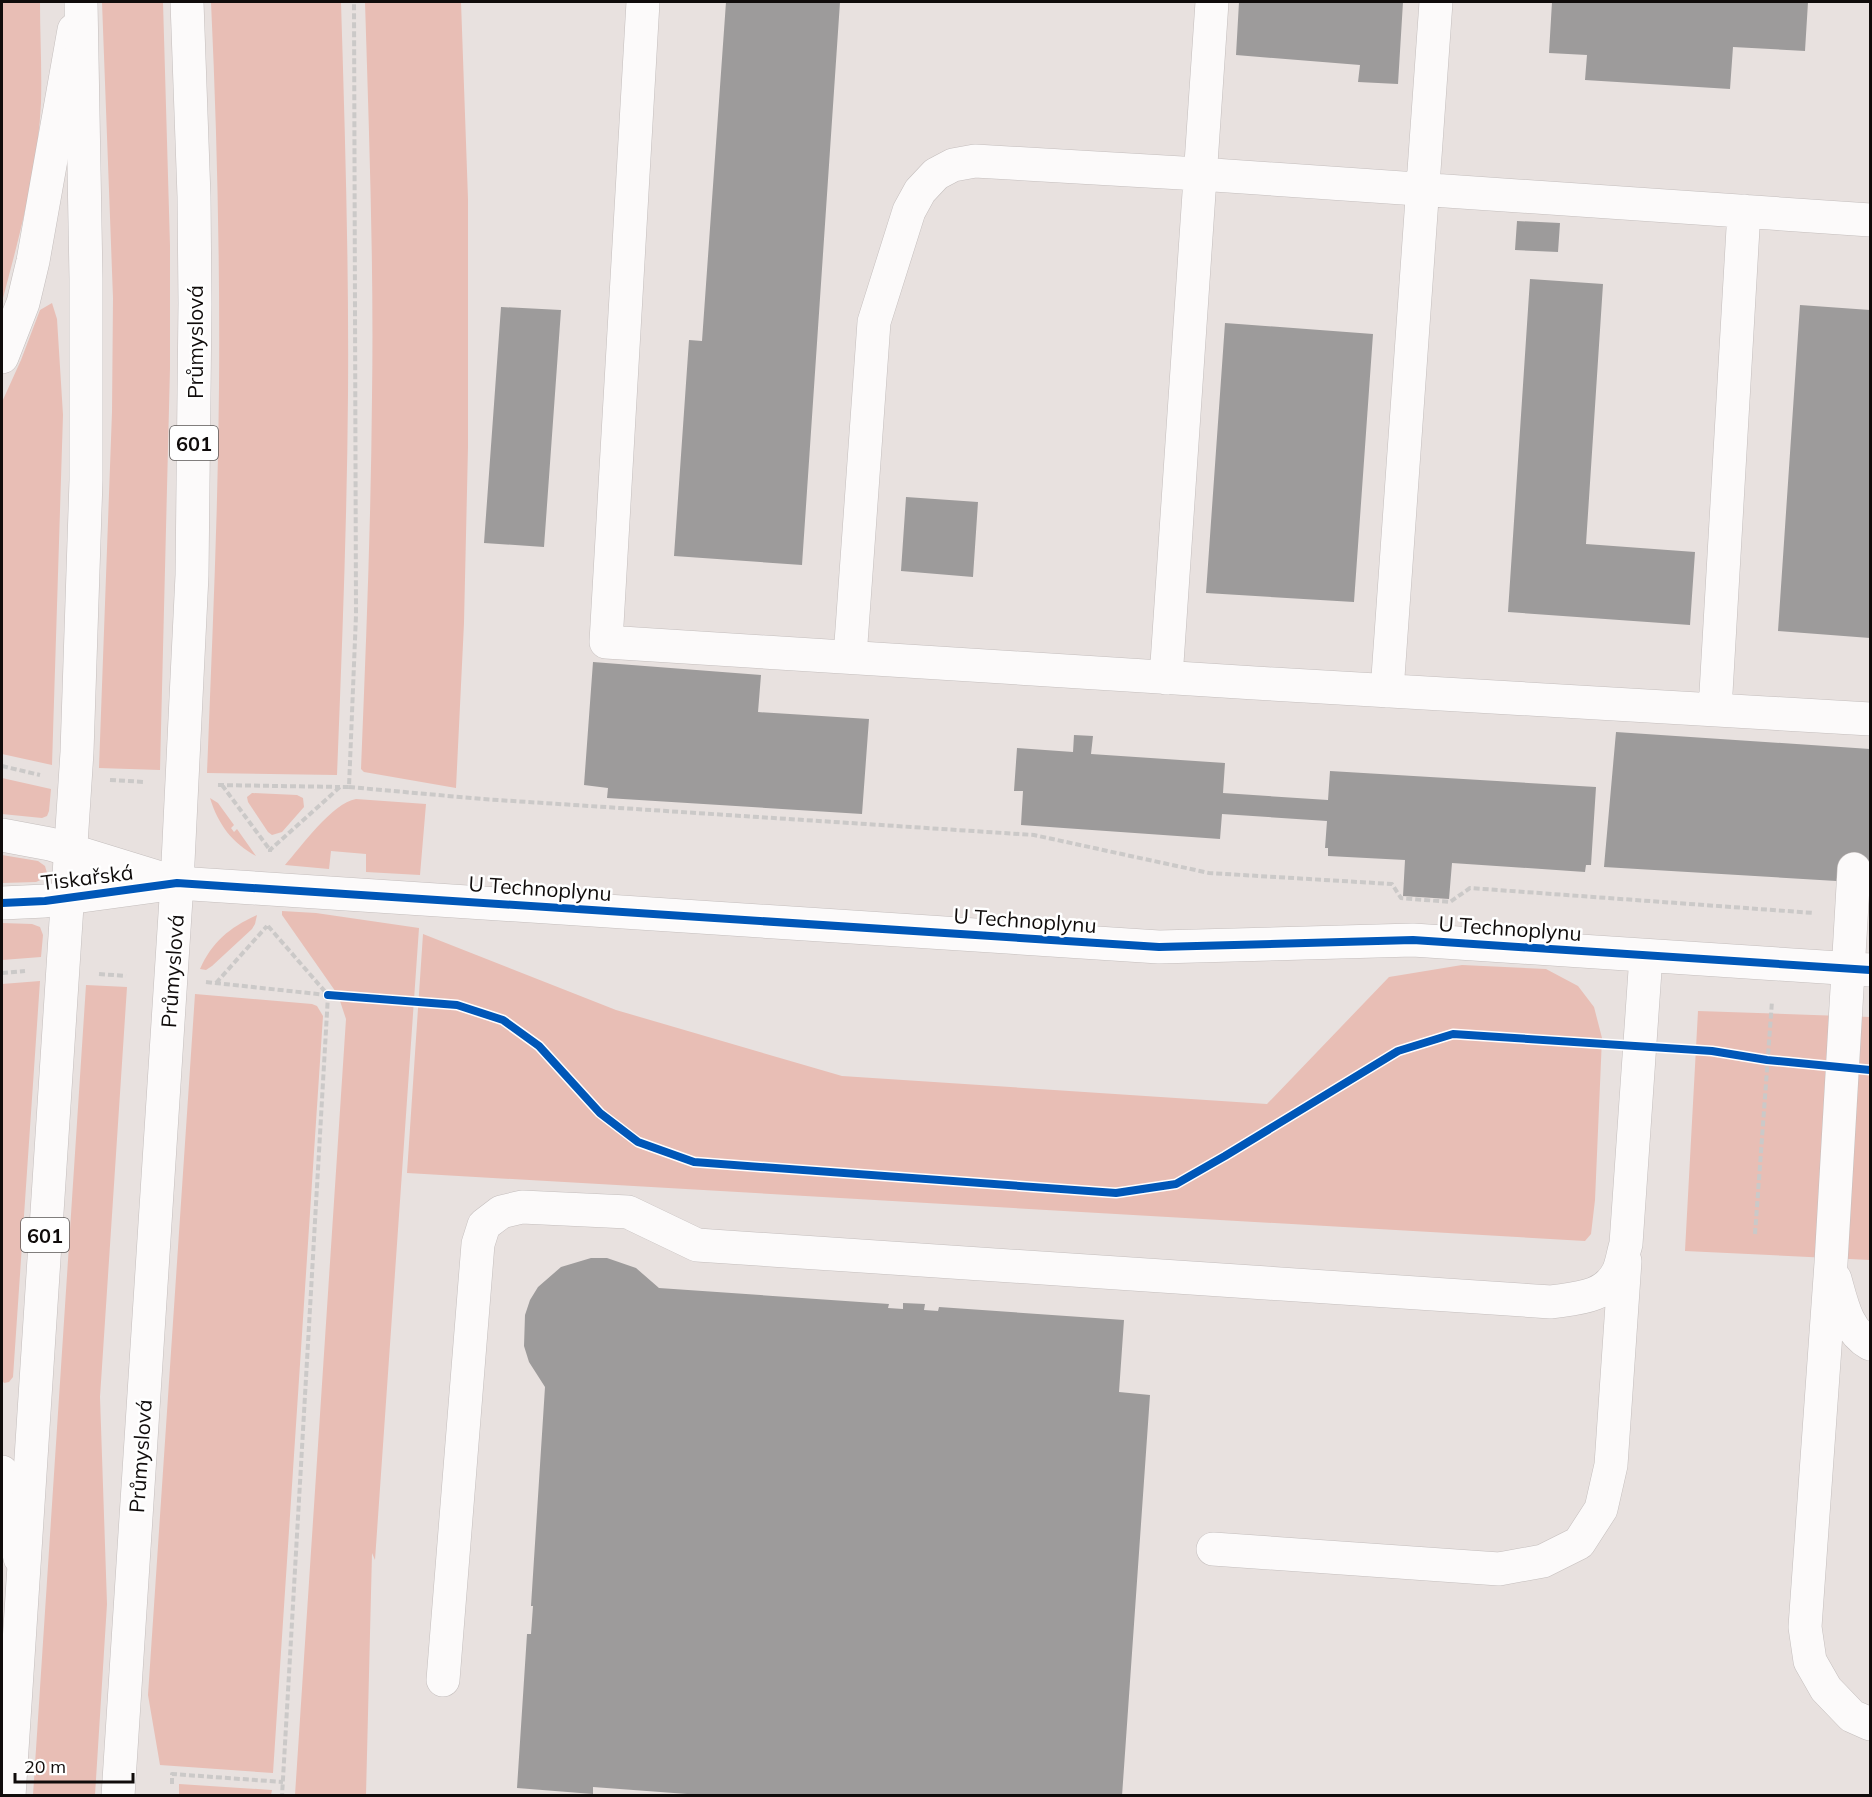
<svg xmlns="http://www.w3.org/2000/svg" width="1872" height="1797" font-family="Mulish,sans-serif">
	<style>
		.green { fill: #e8beb5 }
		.building { fill: #9d9b9b }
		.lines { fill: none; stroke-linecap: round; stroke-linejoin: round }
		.minor-casing { stroke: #c4bebd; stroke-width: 34 }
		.major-casing { stroke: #c4bebd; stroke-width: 34 }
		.path { stroke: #cbc9c8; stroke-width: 4; stroke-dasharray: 6 3; stroke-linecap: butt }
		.minor { stroke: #fcfafa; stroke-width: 33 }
		.major { stroke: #fcfafa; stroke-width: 33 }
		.cycleway-casing { stroke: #fff; stroke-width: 11 }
		.cycleway { stroke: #0057b8; stroke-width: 8 }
		.labels { text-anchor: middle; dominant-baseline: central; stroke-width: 5; stroke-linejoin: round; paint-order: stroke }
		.shield { fill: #fff; stroke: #585554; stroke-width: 1.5 }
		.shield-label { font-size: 20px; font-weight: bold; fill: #100c0b }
		.street-label { font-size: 21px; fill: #100c0b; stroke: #fff }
	</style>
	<rect width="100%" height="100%" fill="#e8e1df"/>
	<!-- green -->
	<path class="green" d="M 2,2 L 40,2 C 40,35 42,69 41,103 C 38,170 19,237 2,302 Z
		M 102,2 L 163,2 L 170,246 L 170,368 L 160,770 L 99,768 L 112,412 L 113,298 Z
		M 211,2 L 341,2 C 345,133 349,264 348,395 C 347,522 342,649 337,775 L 207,773 C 212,644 218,516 219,387 C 220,259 217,130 211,2 Z
		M 365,2 L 461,2 L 468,199 L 468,447 L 464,623 L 456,788 L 364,772 L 361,769 C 366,645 371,521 372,397 C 374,265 369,133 365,2 Z
		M 52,303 L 57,319 L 63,415 L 52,765 L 2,754 L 2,402 L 21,360 L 40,310 Z
		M 2,778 L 51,789 L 49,811 L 47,816 L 42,818 L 2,814 Z
		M 252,793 L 297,795 L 303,798 L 304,807 L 282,832 L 272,835 L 268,832 L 248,802 L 247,797 Z
		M 210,798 L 218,803 L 234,825 L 231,828 L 234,832 L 237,829 L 256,856 C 232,843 218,824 210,798 Z
		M 356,799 L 426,804 L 420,875 L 366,872 L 366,854 L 331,851 L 329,869 L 285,865 C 301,847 332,803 356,799 Z
		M 2,855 L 38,861 L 45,866 L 47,873 L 45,878 L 36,882 L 2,883 Z
		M 282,911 L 316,913 L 419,928 L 375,1560 L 372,1553 L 366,1795 L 295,1795 L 346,1019 L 338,995 L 282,915 Z
		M 257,915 L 255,924 L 252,929 L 212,966 L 206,970 L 200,969 C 212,942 230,927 257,915 Z
		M 2,923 L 32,924 L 40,927 L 43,935 L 41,957 L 2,960 Z
		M 423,934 L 616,1010 L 842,1076 L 1267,1104 L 1389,977 L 1462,965 L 1546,969 L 1578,986 L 1594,1007 L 1602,1038 L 1595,1200 L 1591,1234 L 1585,1241 L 407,1173 Z
		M 40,981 L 13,1377 L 9,1382 L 4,1383 L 2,1380 L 2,984 Z
		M 86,985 L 127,987 L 100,1397 L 107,1604 L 95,1795 L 33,1795 Z
		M 195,994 L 312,1004 L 317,1006 L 323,1016 L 273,1773 L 160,1765 L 148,1695 Z
		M 1698,1011 L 1870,1017 L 1870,1260 L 1685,1251 Z
		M 179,1784 L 272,1790 L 271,1795 L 179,1795 Z"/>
	<!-- building -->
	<path class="building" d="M 726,2 L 840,2 L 802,565 L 674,556 L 689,340 L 702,341 Z
		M 1239,2 L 1403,2 L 1398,84 L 1358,82 L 1360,65 L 1236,55 Z
		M 1552,2 L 1808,2 L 1805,51 L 1733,47 L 1730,89 L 1585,80 L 1587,55 L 1549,53 Z
		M 1517,221 L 1560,223 L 1558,252 L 1515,250 Z
		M 1530,279 L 1603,284 L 1586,544 L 1695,552 L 1690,625 L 1508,612 Z
		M 1800,305 L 1870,310 L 1870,638 L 1778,631 Z
		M 501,307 L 561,310 L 544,547 L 484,543 Z
		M 1225,323 L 1373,334 L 1354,602 L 1206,593 Z
		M 906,497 L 978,502 L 973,577 L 901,571 Z
		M 593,662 L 761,675 L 758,712 L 869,719 L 862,814 L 607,798 L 608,788 L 584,785 Z
		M 1616,732 L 1870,749 L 1870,883 L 1604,867 Z
		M 1074,735 L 1093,736 L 1091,754 L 1225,763 L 1223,793 L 1328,800 L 1330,771 L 1596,787 L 1591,865 L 1586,865 L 1585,872 L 1452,863 L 1449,899 L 1403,896 L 1405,860 L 1328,856 L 1328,848 L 1325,848 L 1327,821 L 1222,814 L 1220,839 L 1021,825 L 1023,791 L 1014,791 L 1017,748 L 1073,752 Z
		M 591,1258 L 607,1258 L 636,1268 L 659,1288 L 889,1304 L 888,1308 L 903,1309 L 903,1303 L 925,1304 L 924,1310 L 938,1311 L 939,1307 L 1124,1320 L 1119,1392 L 1150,1395 L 1122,1796 L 714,1796 L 593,1787 L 593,1794 L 517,1788 L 527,1634 L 531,1634 L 533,1606 L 531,1606 L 545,1387 L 529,1362 L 524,1346 L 525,1315 L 530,1300 L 538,1287 L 561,1267 Z"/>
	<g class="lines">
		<!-- minor casing -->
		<g class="minor-casing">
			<path id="minor" d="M 643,2 L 606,642 L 1255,683 L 1870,719
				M 2,357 L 23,303 L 33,261 L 74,30
				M 850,657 L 874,322 L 909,211 L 920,191 L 936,174 L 953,165 L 975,161 L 1199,174 L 1870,220
				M 1166,678 L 1212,2
				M 1387,691 L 1436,2
				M 1715,710 L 1744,211
				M 2,835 L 50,844 L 167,880
				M 1854,869 L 1831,1263 L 1805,1627 L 1810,1661 L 1826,1689 L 1852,1716 L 1870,1724
				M 2,903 L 45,901 L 177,883 L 1159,947 L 1413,940 L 1870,970
				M 1835,1279 C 1842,1304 1847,1331 1870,1344
				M 2,1472 L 20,1558
				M 1213,1549 L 1499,1569 L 1543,1561 L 1579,1543 L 1601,1509 L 1611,1465 L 1625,1261
				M 443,1680 L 478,1244 L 484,1225 L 501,1212 L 522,1207 L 628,1212 L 697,1245 L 1551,1302 C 1577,1298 1605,1298 1618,1272 C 1622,1264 1623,1253 1626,1244 L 1646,956"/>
		</g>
		<!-- major casing -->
		<g class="major-casing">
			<path id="major" d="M 9,1796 L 77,752 L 86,480 L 86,279 L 81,2
				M 118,1796 L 177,883 L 192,575 L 195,303 L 194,197 L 187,2"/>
		</g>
		<!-- path -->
		<path class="path" d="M 2,766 L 40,775
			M 110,780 L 145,782
			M 218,785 L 340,787
			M 222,785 L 270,850
			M 349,787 L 482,799 L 1034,835 L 1209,873 L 1392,884 L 1401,898 L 1450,902 L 1470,888 L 1814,913
			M 270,852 L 270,850 L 340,787 L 349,787 L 356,615 L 354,2
			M 268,926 L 328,995 L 282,1796
			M 2,973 L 25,971
			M 99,974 L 126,976
			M 206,982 L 327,995
			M 216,983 L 267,926
			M 1755,1234 L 1772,1001
			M 172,1784 L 172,1774 L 283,1782"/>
		<!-- minor -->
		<use href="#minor" class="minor"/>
		<!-- major -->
		<use href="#major" class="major"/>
		<!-- cycleway casing -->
		<g class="cycleway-casing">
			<path id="cycleway" d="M 2,903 L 45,901 L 177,883 L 1159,947 L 1413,940 L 1870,970
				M 328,995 L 457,1005 L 503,1020 L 539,1046 L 600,1113 L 638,1142 L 694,1162 L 1116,1193 L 1176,1184 L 1225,1156 L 1398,1051 L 1453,1034 L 1712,1051 L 1767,1060 L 1870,1070"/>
		</g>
		<!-- cycleway -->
		<use href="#cycleway" class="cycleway"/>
	</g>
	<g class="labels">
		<!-- shield labels -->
		<g class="shield">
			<rect x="170" y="426" width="48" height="34" rx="4.5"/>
			<rect x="21" y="1218" width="48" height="34" rx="4.5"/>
		</g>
		<g class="shield-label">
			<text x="194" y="443">601</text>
			<text x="45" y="1235">601</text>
		</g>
		<!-- street labels -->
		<g class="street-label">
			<text transform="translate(195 342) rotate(-90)">Průmyslová</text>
			<text transform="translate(87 877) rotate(-7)">Tiskařská</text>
			<text transform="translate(540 888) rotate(4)">U Technoplynu</text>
			<text transform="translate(1025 920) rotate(4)">U Technoplynu</text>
			<text transform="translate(1510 928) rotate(4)">U Technoplynu</text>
			<text transform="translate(172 971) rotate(-86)">Průmyslová</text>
			<text transform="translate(140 1456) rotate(-86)">Průmyslová</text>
		</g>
	</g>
	<!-- border -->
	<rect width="1872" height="1797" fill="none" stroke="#100c0b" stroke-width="6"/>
	<!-- scale -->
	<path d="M15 1773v9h118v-9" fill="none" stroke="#100c0b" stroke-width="3"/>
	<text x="24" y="1773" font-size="18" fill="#100c0b" stroke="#ffffff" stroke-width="4.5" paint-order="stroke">20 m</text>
</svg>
